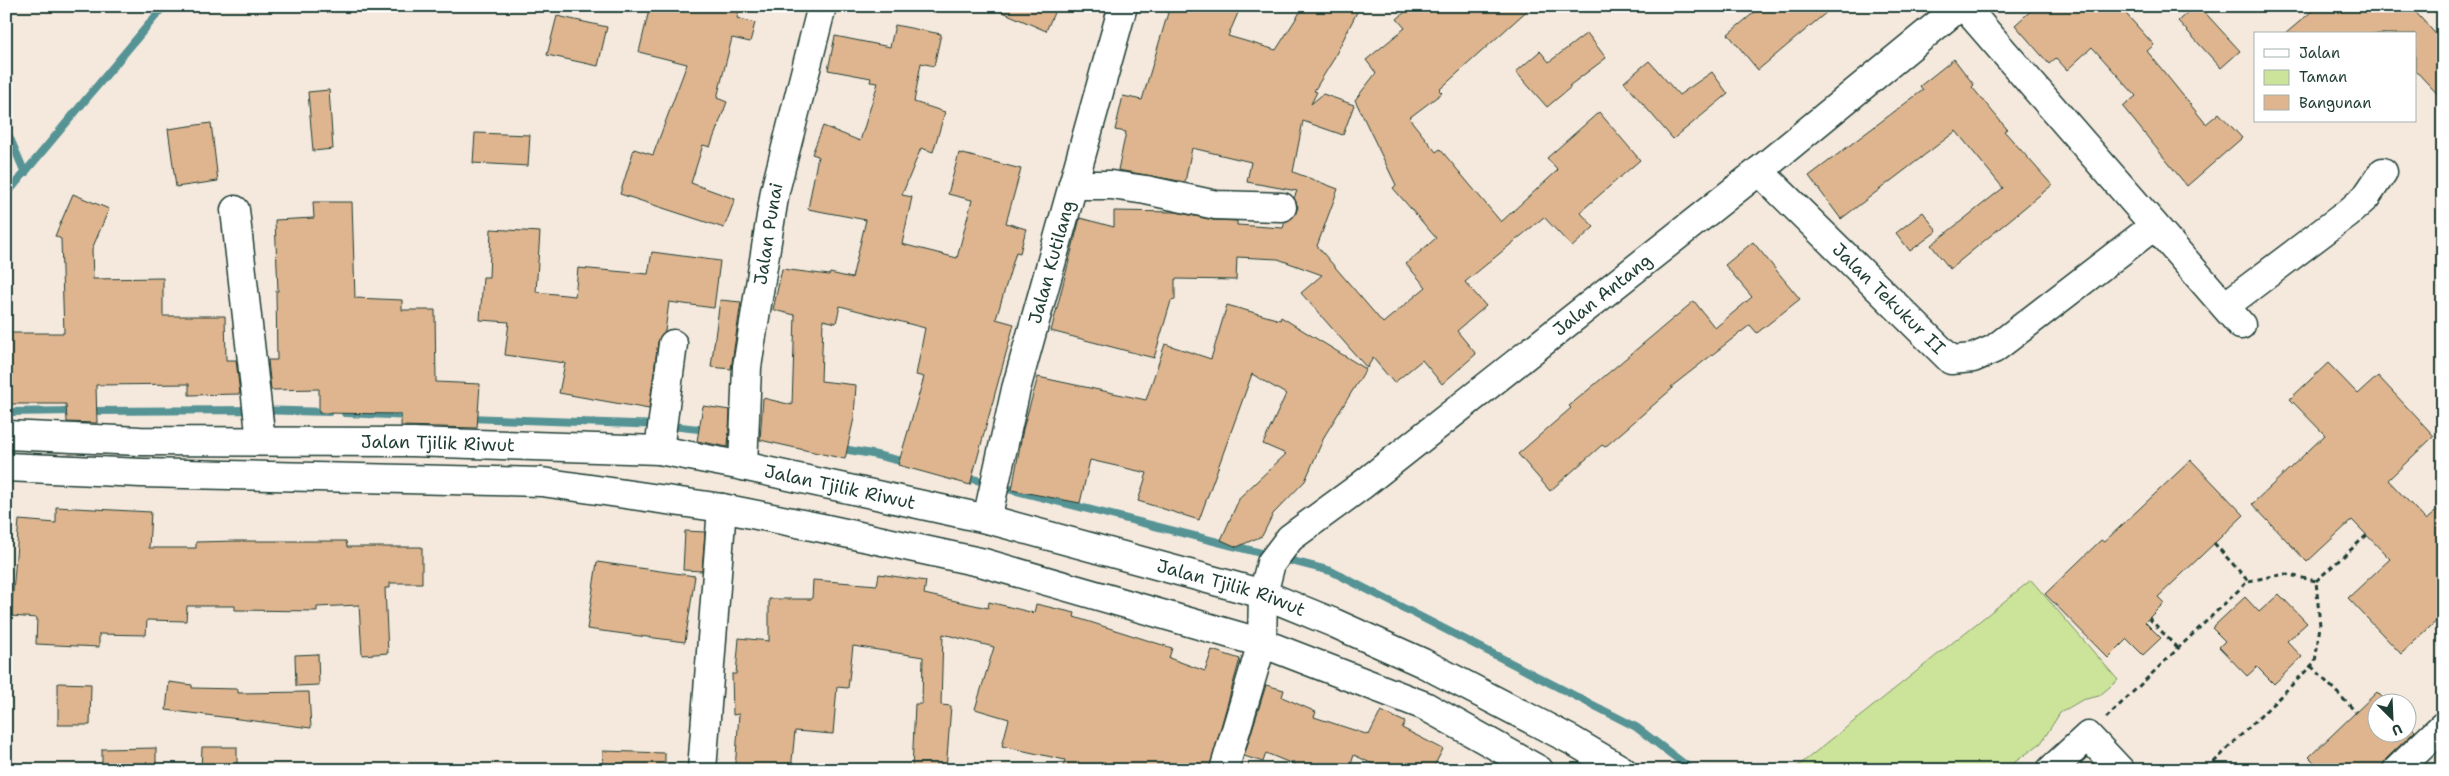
<svg xmlns="http://www.w3.org/2000/svg" width="2449" height="776" font-family="'Shantell Sans',sans-serif">
	<style>
		.green { fill: #cce499; stroke: #769066 }
		.lines { fill: none; stroke-linecap: round; stroke-linejoin: round }
		.stream { stroke: #579395; stroke-width: 8 }
		.building { fill: #deb58e; stroke: #1f3d34 }
		.minor-casing { stroke: #1f3d34; stroke-width: 31 }
		.highway-casing { stroke: #1f3d34; stroke-width: 31 }
		.path { stroke: #1f3d34; stroke-width: 3; stroke-dasharray: 5 4; stroke-linecap: butt }
		.minor { stroke: #fff; stroke-width: 28 }
		.highway { stroke: #fff; stroke-width: 28 }
		.labels { text-anchor: middle; dominant-baseline: central; stroke-width: 4; stroke-linejoin: round; paint-order: stroke }
		.street-label { font-size: 18px; fill: #1f3d34; stroke: #fff }
	</style>
	<rect width="100%" height="100%" fill="#f5e9dd"/>
	<filter id="ink" filterUnits="userSpaceOnUse"><feTurbulence type="fractalNoise" baseFrequency=".02" numOctaves="2"/><feDisplacementMap in="SourceGraphic" scale="10" xChannelSelector="R" yChannelSelector="G"/><feConvolveMatrix kernelMatrix="1 2 1 2 8 2 1 2 1" color-interpolation-filters="sRGB"/></filter>
	<g filter="url(#ink)">
		<!-- green -->
		<path class="green" d="M 2031,580 L 2118,680 L 2099,696 L 2082,700 L 2060,713 L 2041,743 L 2004,770 L 1793,770 Z"/>
		<g class="lines">
			<!-- stream -->
			<path class="stream" d="M 6,129 L 25,173
				M 6,195 L 164,6
				M 88,411 L 257,410 L 329,412
				M 6,412 L 76,411
				M 345,413 L 411,416
				M 468,418 L 662,425 L 708,430
				M 837,448 L 872,454 L 909,463
				M 963,477 L 981,481
				M 1009,489 L 1269,555
				M 1280,558 L 1331,571 L 1636,727 L 1692,770"/>
		</g>
		<!-- building -->
		<path class="building" d="M 650,6 L 740,6 L 737,18 L 755,23 L 750,42 L 732,38 L 717,98 L 727,102 L 710,147 L 703,145 L 691,183 L 735,199 L 724,228 L 620,194 L 634,149 L 653,155 L 687,64 L 639,52 Z
			M 989,6 L 1057,6 L 1046,31 Z
			M 1170,6 L 1241,6 L 1228,36 L 1276,50 L 1304,6 L 1360,6 L 1332,62 L 1314,91 L 1317,92 L 1311,104 L 1323,94 L 1354,105 L 1343,135 L 1303,121 L 1293,172 L 1338,189 L 1317,246 L 1383,323 L 1426,287 L 1406,264 L 1436,238 L 1393,188 L 1396,185 L 1355,100 L 1376,73 L 1366,60 L 1405,28 L 1397,19 L 1412,6 L 1532,6 L 1439,90 L 1442,93 L 1409,118 L 1436,152 L 1440,149 L 1501,222 L 1558,170 L 1547,158 L 1599,112 L 1640,160 L 1580,212 L 1594,227 L 1572,247 L 1544,217 L 1465,282 L 1486,306 L 1457,331 L 1476,354 L 1442,384 L 1422,360 L 1394,383 L 1373,358 L 1367,368 L 1301,293 L 1322,275 L 1278,259 L 1237,257 L 1236,280 L 1175,279 L 1175,300 L 1171,301 L 1154,358 L 1051,331 L 1080,218 L 1114,227 L 1114,211 L 1176,212 L 1213,220 L 1237,221 L 1237,225 L 1283,228 L 1285,222 L 1295,215 L 1298,207 L 1294,198 L 1297,191 L 1247,182 L 1251,162 L 1192,148 L 1185,182 L 1118,170 L 1126,132 L 1115,130 L 1123,96 L 1142,100 Z
			M 1762,6 L 1834,6 L 1758,70 L 1728,34 Z
			M 2036,6 L 2119,6 L 2154,45 L 2147,51 L 2206,124 L 2219,113 L 2242,138 L 2187,186 L 2123,107 L 2136,96 L 2092,47 L 2067,70 L 2056,58 L 2049,64 L 2015,25 Z
			M 2194,6 L 2199,6 L 2240,51 L 2221,68 L 2178,21 Z
			M 2318,6 L 2410,6 L 2443,42 L 2443,100 L 2415,70 L 2415,34 L 2285,34 Z
			M 557,16 L 607,27 L 598,66 L 547,55 Z
			M 895,25 L 941,34 L 934,66 L 921,63 L 914,102 L 945,112 L 933,152 L 921,148 L 902,195 L 912,197 L 902,244 L 957,258 L 972,200 L 948,194 L 959,153 L 1021,169 L 1006,223 L 1026,229 L 1020,253 L 1016,252 L 996,319 L 1014,324 L 970,485 L 898,465 L 924,377 L 916,375 L 925,328 L 840,306 L 836,323 L 823,320 L 821,381 L 856,385 L 854,418 L 845,459 L 760,440 L 763,398 L 792,405 L 795,315 L 773,310 L 782,269 L 829,275 L 830,273 L 852,278 L 866,220 L 808,209 L 818,156 L 812,154 L 823,126 L 860,141 L 878,83 L 870,82 L 871,78 L 828,70 L 835,36 L 890,47 Z
			M 1587,33 L 1606,58 L 1569,86 L 1571,87 L 1547,107 L 1516,72 L 1540,51 L 1549,62 Z
			M 1954,59 L 1974,85 L 1972,87 L 2007,129 L 2004,131 L 2052,185 L 1950,269 L 1931,245 L 2003,188 L 1956,131 L 1841,219 L 1809,176 L 1923,90 L 1920,86 Z
			M 1649,61 L 1679,95 L 1712,72 L 1728,94 L 1673,139 L 1624,82 Z
			M 329,90 L 333,149 L 313,151 L 308,92 Z
			M 211,123 L 218,181 L 176,187 L 168,129 Z
			M 475,133 L 530,135 L 528,166 L 473,163 Z
			M 73,194 L 109,209 L 92,249 L 93,279 L 163,278 L 163,316 L 225,316 L 226,360 L 236,360 L 240,394 L 189,395 L 189,384 L 96,385 L 97,423 L 67,422 L 66,404 L 6,404 L 6,333 L 64,333 L 61,239 L 55,236 Z
			M 313,202 L 352,202 L 355,298 L 402,300 L 402,310 L 435,310 L 436,382 L 480,384 L 477,428 L 401,426 L 401,414 L 319,413 L 319,389 L 271,390 L 268,360 L 277,360 L 276,291 L 278,291 L 275,220 L 314,218 Z
			M 1923,212 L 1937,231 L 1910,251 L 1896,233 Z
			M 491,229 L 540,232 L 536,292 L 575,296 L 578,268 L 648,274 L 652,252 L 720,261 L 714,308 L 669,302 L 665,331 L 658,342 L 649,409 L 559,393 L 565,363 L 505,355 L 509,322 L 480,320 L 483,277 L 489,277 Z
			M 1753,242 L 1800,299 L 1757,333 L 1750,325 L 1671,387 L 1673,388 L 1605,447 L 1602,445 L 1550,491 L 1518,454 L 1571,408 L 1569,406 L 1694,301 L 1715,328 L 1752,297 L 1725,265 Z
			M 720,300 L 741,302 L 731,369 L 711,367 Z
			M 1227,305 L 1280,320 L 1281,317 L 1366,369 L 1325,435 L 1305,481 L 1273,514 L 1262,536 L 1237,547 L 1221,540 L 1240,497 L 1286,454 L 1263,444 L 1286,394 L 1252,374 L 1199,520 L 1138,501 L 1147,473 L 1090,460 L 1080,503 L 1012,490 L 1023,429 L 1038,377 L 1146,400 L 1165,344 L 1211,359 Z
			M 2328,363 L 2358,394 L 2378,376 L 2434,436 L 2388,480 L 2426,520 L 2443,505 L 2443,615 L 2401,654 L 2348,598 L 2390,559 L 2352,520 L 2307,562 L 2252,504 L 2325,435 L 2290,399 Z
			M 703,406 L 730,410 L 728,447 L 697,441 Z
			M 2191,460 L 2244,515 L 2158,597 L 2164,603 L 2145,622 L 2161,638 L 2143,655 L 2127,639 L 2108,658 L 2045,594 L 2101,540 L 2104,542 Z
			M 56,507 L 151,512 L 149,548 L 196,548 L 196,542 L 236,541 L 346,541 L 347,547 L 422,547 L 422,583 L 390,583 L 390,588 L 385,588 L 388,653 L 362,655 L 359,605 L 317,607 L 317,611 L 235,610 L 235,606 L 187,606 L 186,621 L 147,620 L 146,635 L 99,634 L 99,647 L 36,644 L 37,618 L 11,616 L 19,520 L 56,523 Z
			M 685,531 L 705,532 L 702,571 L 683,570 Z
			M 597,562 L 695,576 L 685,642 L 587,629 Z
			M 879,574 L 926,581 L 924,594 L 988,608 L 989,602 L 1034,613 L 1036,604 L 1075,613 L 1074,617 L 1172,648 L 1169,658 L 1205,671 L 1212,650 L 1240,659 L 1209,770 L 1062,770 L 1065,760 L 1002,746 L 1009,719 L 975,709 L 994,647 L 943,634 L 941,705 L 951,706 L 946,770 L 912,770 L 915,704 L 922,704 L 923,657 L 853,646 L 848,688 L 837,687 L 833,734 L 795,731 L 791,770 L 735,770 L 739,714 L 733,715 L 732,674 L 736,674 L 739,638 L 769,641 L 769,599 L 812,599 L 813,580 L 877,585 Z
			M 2279,594 L 2307,623 L 2287,641 L 2302,657 L 2274,684 L 2257,667 L 2247,676 L 2219,647 L 2225,641 L 2212,628 L 2245,597 L 2259,612 Z
			M 318,654 L 319,685 L 296,686 L 295,655 Z
			M 169,682 L 192,685 L 192,688 L 238,689 L 238,693 L 309,692 L 311,728 L 166,710 Z
			M 58,683 L 91,684 L 90,725 L 58,725 Z
			M 1266,685 L 1284,690 L 1282,697 L 1316,712 L 1314,717 L 1369,735 L 1381,711 L 1405,722 L 1402,728 L 1443,749 L 1432,770 L 1385,770 L 1354,755 L 1349,770 L 1307,770 L 1266,753 L 1263,762 L 1244,756 Z
			M 2377,692 L 2389,704 L 2376,704 L 2376,734 L 2406,734 L 2406,722 L 2415,731 L 2386,759 L 2382,770 L 2322,770 L 2309,757 Z
			M 202,747 L 237,747 L 237,770 L 201,770 Z
			M 156,748 L 156,770 L 102,770 L 102,749 Z
			M 603,751 L 665,753 L 665,770 L 602,770 Z"/>
		<g class="lines">
			<!-- minor casing -->
			<g class="minor-casing">
				<g id="minor">
					<path d="M 1964,6 L 2241,325"/>
					<path id="s1" d="M 1759,171 L 1951,360 L 1973,358 L 1994,349 L 2154,226"/>
					<path d="M 1073,185 L 1111,185 L 1146,190 L 1216,205 L 1282,207"/>
					<path d="M 235,210 L 261,441"/>
					<path d="M 2225,306 L 2348,213 L 2366,197 L 2383,172"/>
					<path d="M 659,450 L 673,344"/>
					<path id="s2" d="M 743,466 L 747,367 L 775,191 L 822,6"/>
					<path id="s3" d="M 987,519 L 1016,389 L 1123,6"/>
					<path d="M 702,770 L 722,508"/>
					<path id="s4" d="M 1224,770 L 1262,643 L 1263,594 L 1271,563 L 1290,538 L 1361,486 L 1759,171 L 1960,6"/>
					<path d="M 2051,770 L 2088,736 L 2120,770"/>
					<path d="M 2397,770 L 2443,726"/>
				</g>
			</g>
			<!-- highway casing -->
			<g class="highway-casing">
				<g id="highway">
					<path id="s5" d="M 6,435 L 140,441 L 412,442 L 659,450 L 743,466 L 987,519 L 1263,594 L 1334,623 L 1423,663 L 1573,741 L 1622,770"/>
					<path d="M 6,467 L 141,473 L 542,482 L 722,508 L 822,528 L 984,563 L 1262,643 L 1425,706 L 1539,770"/>
				</g>
			</g>
			<!-- path -->
			<path class="path" d="M 2214,543 L 2248,581
				M 2316,581 L 2367,535
				M 2149,618 L 2178,649
				M 2311,666 L 2356,712
				M 2106,718 L 2248,581 L 2285,574 L 2316,581 L 2320,626 L 2315,662 L 2206,770"/>
			<!-- minor -->
			<use href="#minor" class="minor"/>
			<!-- highway -->
			<use href="#highway" class="highway"/>
		</g>
	</g>
	<g class="labels">
		<!-- street labels -->
		<g class="street-label">
			<text stroke="none"><textPath href="#s2" startOffset="234">Jalan Punai</textPath></text>
			<text stroke="none"><textPath href="#s3" startOffset="265">Jalan Kutilang</textPath></text>
			<text stroke="none"><textPath href="#s4" startOffset="641">Jalan Antang</textPath></text>
			<text stroke="none"><textPath href="#s1" startOffset="182">Jalan Tekukur II</textPath></text>
			<text stroke="none"><textPath href="#s5" startOffset="432">Jalan Tjilik Riwut</textPath></text>
			<text stroke="none"><textPath href="#s5" startOffset="838">Jalan Tjilik Riwut</textPath></text>
			<text stroke="none"><textPath href="#s5" startOffset="1242">Jalan Tjilik Riwut</textPath></text>
		</g>
	</g>
	<!-- margin -->
	<rect width="2449" height="776" fill="none" stroke="#fff" stroke-width="25"/>
	<rect x="12" y="12" width="2424" height="751" fill="none" stroke="#1f3d34" stroke-width="2" filter="url(#ink)"/>
	<!-- legend -->
	<rect x="2254" y="32" width="162" height="90" fill="#ffffff" stroke="#a5b1ae"/>
	<rect x="2264" y="49" width="25" height="8" fill="#ffffff" stroke="#a5b1ae"/>
	<text x="2299" y="58" font-size="15" fill="#1f3d34">Jalan</text>
	<rect x="2264" y="70" width="25" height="15" fill="#cce499" stroke="#a5b1ae"/>
	<text x="2299" y="82" font-size="15" fill="#1f3d34">Taman</text>
	<rect x="2264" y="95" width="25" height="15" fill="#deb58e" stroke="#a5b1ae"/>
	<text x="2299" y="108" font-size="15" fill="#1f3d34">Bangunan</text>
	<!-- north arrow -->
	<g transform="translate(2392 718) rotate(156)"><circle r="24" fill="#ffffff" stroke="#a5b1ae"/>
	<path d="M0-4L9 19L0 12L-9 19Z" fill="#1f3d34"/>
	<text y="-8" font-size="14" font-weight="bold" text-anchor="middle" fill="#1f3d34">U</text>
	</g>
</svg>
